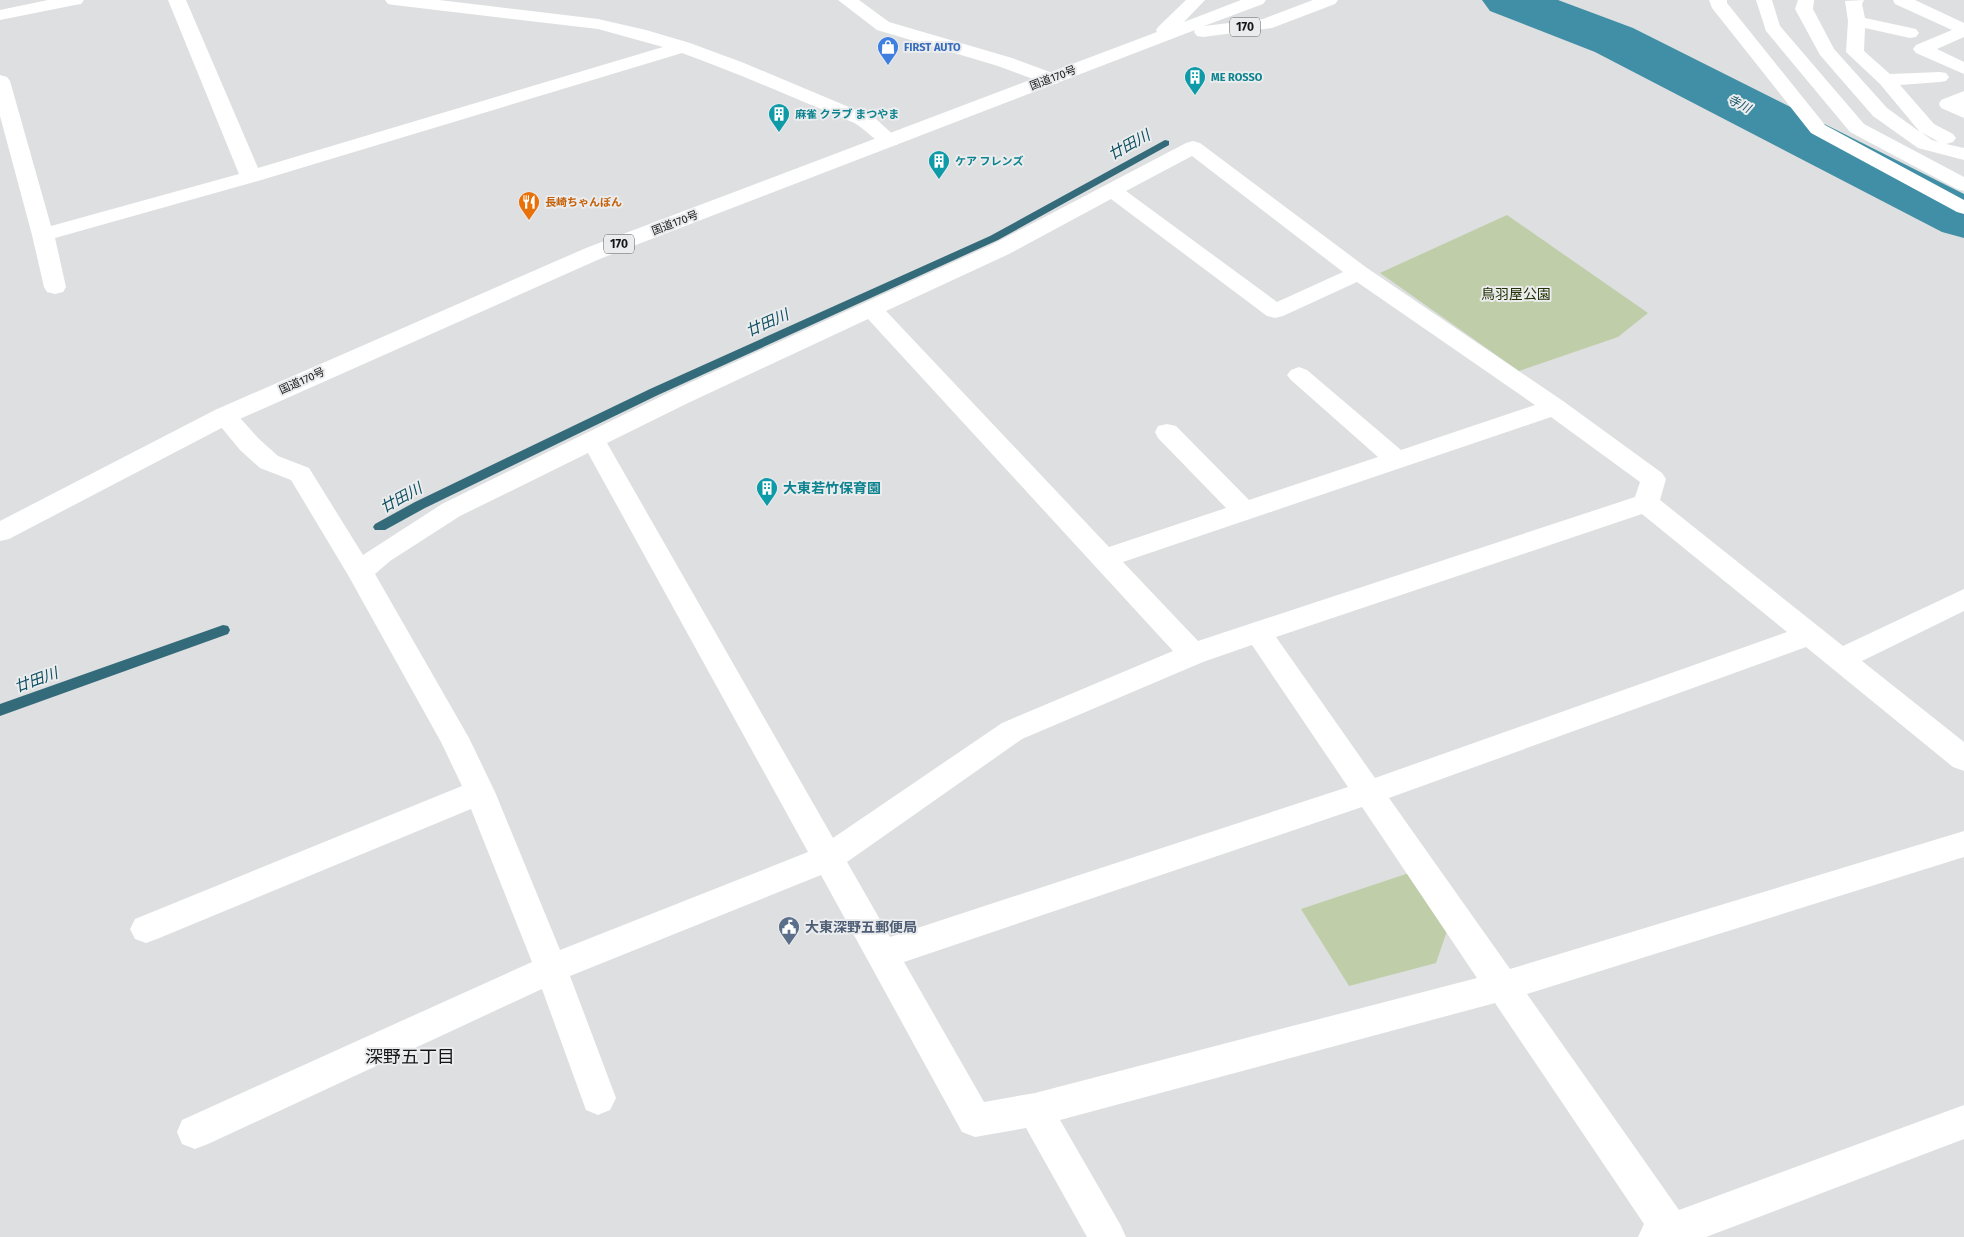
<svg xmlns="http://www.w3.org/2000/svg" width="1964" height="1237" font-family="'Fira Sans','Noto Sans JP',sans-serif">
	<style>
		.green { fill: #bfcea8 }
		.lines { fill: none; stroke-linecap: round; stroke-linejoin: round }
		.stream { fill: #346b7b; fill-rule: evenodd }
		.river { fill: #418fa6; fill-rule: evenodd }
		.service { fill: #fff; fill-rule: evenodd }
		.minor { fill: #fff; fill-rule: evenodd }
		.trunk { fill: #fff; fill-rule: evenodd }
		.labels { text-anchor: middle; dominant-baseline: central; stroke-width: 4; stroke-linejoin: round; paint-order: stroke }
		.far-shop-label { font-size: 11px; font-weight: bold; fill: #366cbe; stroke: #ebeced; text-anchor: start }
		.far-culture-label { font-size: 11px; font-weight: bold; fill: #0d838f; stroke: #ebeced; text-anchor: start }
		.far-street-label { font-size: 11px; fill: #161617; stroke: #ebeced }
		.far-food-label { font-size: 11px; font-weight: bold; fill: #c56008; stroke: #ebeced; text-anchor: start }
		.shield { fill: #ebeced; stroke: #565657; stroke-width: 1 }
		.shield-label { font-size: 12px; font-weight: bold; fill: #161617 }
		.far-water-label { font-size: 12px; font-style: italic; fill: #0c4f61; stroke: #ebeced }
		.park-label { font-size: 14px; fill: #233003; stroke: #ebeced }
		.culture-label { font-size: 14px; font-weight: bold; fill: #0d838f; stroke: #ebeced; text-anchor: start }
		.service-label { font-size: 14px; font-weight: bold; fill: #4e5e75; stroke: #ebeced; text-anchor: start }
		.water-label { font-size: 15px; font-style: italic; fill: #0c4f61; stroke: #ebeced }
		.near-neighbourhood-label { font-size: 18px; fill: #161617; stroke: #ebeced }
	</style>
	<rect width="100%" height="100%" fill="#dddfe0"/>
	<!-- green -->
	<path class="green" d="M 1507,215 L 1648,313 L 1618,337 L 1519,371 L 1380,273 Z
		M 1409,873 L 1447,931 L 1436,963 L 1349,986 L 1301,909 Z"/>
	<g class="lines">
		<!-- stream -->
		<path class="stream" d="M 1165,140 L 1169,141 L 1169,145 L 998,240 L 658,395 L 425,508 L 385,530 L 375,530 L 373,527 L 375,524 L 415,502 L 650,389 L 990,236 Z
			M 223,625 L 228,626 L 230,630 L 228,634 L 0,716 L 0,704 Z"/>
		<!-- river -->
		<path class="river" d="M 1482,0 L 1558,0 L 1633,28 L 1964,194 L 1964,238 L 1942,232 L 1595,52 L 1490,11 Z"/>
		<!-- service -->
		<path class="service" d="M 1756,0 L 1772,0 L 1780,26 L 1864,124 L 1964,177 L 1964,191 L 1957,189 L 1850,132 L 1766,31 Z
			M 1798,0 L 1814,0 L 1813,9 L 1834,49 L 1887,108 L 1920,132 L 1880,84 L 1846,52 L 1848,21 L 1845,1 L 1864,0 L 1862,4 L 1865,18 L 1916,29 L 1919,33 L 1916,37 L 1910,38 L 1865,28 L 1864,51 L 1890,74 L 1940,72 L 1946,73 L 1949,77 L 1946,81 L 1940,82 L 1900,85 L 1934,124 L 1953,134 L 1956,138 L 1953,142 L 1946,144 L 1964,148 L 1964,160 L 1918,148 L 1873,116 L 1820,55 L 1795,9 ZM 1921,132 L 1939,142 L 1932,140 Z
			M 1893,0 L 1915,0 L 1964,23 L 1964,37 L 1937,49 L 1964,62 L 1964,74 L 1916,53 L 1913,49 L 1916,45 L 1952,30 L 1895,4 Z
			M 1964,91 L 1964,118 L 1941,108 L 1939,104 L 1941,100 Z"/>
		<!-- minor -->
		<path class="minor" d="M 48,0 L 84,0 L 81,4 L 75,5 L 0,20 L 0,10 Z
			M 168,0 L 186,0 L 258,168 L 663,47 L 598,29 L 394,5 L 388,4 L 385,0 L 439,0 L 598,19 L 646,30 L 690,43 L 744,63 L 875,118 L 900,141 L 897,145 C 879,150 868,129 852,122 C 796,99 740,74 682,53 L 258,181 L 55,238 L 66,287 L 63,292 L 55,294 L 47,292 L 44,287 L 32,235 L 0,116 L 0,75 L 7,77 L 10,81 L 51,226 L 239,174 Z
			M 838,0 L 859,0 L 889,22 L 1012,58 L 1058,75 L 1060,79 L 1058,83 L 1051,85 L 1044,83 L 998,66 L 877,30 Z
			M 1709,0 L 1727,0 L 1727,3 L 1825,125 L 1964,200 L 1964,214 L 1957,212 L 1811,133 L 1712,8 Z
			M 1193,141 L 1200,143 L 1367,268 L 1563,401 L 1662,473 L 1666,479 L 1660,500 L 1843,646 L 1964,589 L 1964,611 L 1862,661 L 1964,742 L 1964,771 L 1953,767 L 1806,647 L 1389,798 L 1510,969 L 1964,831 L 1964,857 L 1527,994 L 1679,1210 L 1964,1105 L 1964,1139 L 1706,1237 L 1638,1237 L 1644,1224 L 1495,1003 L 1060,1120 L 1120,1224 L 1126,1237 L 1087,1237 L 1026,1128 L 975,1137 L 962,1132 L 821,875 L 570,976 L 616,1098 L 610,1110 L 598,1115 L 586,1110 L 542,989 L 208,1144 L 195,1149 L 182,1144 L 177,1132 L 182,1120 L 532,962 L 471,809 L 157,939 L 146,943 L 135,939 L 130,929 L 135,919 L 462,786 L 441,742 L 348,575 L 291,480 L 260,468 L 240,450 L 212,416 L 215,410 L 224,408 L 233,410 L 258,438 L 278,456 L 309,468 L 363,555 L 442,504 L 672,391 L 993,244 L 1186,143 ZM 1192,156 L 1343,272 L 1277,302 L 1126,191 ZM 1111,199 L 1267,316 L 1275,318 L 1283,316 L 1357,282 L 1535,405 L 1401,450 L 1307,370 L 1299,367 L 1291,370 L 1287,375 L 1291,380 L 1378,457 L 1249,500 L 1176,426 L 1167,424 L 1158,426 L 1155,432 L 1158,438 L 1226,508 L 1109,547 L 886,311 L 1009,254 ZM 868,319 L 1173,651 L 1002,723 L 833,838 L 607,443 L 688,403 ZM 1551,417 L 1640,482 L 1635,497 L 1198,641 L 1123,562 ZM 588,453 L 808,852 L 560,950 L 495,792 L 469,738 L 375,574 L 390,561 L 460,516 ZM 1642,514 L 1787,632 L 1375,778 L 1276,637 ZM 1252,645 L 1348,787 L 890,937 L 847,862 L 1022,739 L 1203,662 ZM 1362,807 L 1477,978 L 1035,1093 L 984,1102 L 904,962 Z"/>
		<!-- trunk -->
		<path class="trunk" d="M 1186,0 L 1205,0 L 1184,22 L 1241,0 L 1266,0 L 1263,4 L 1204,26 L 1263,19 L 1313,0 L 1338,0 L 1335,4 L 1272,28 L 1203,37 L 1197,36 L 1194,32 L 1195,30 L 602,258 L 233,422 L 9,539 L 0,541 L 0,521 L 215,410 L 586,248 L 1157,32 L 1156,30 L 1159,26 Z"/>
	</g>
	<!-- icons -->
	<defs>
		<g id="shop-pin" transform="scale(1.125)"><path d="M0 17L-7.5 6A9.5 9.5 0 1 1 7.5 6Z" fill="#3f7fe0" stroke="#ebeced"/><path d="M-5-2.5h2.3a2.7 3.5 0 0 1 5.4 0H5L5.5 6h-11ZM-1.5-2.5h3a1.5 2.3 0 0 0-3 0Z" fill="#fff"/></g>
		<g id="building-pin" transform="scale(1.125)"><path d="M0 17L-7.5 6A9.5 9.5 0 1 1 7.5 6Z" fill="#0f9aa8" stroke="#ebeced"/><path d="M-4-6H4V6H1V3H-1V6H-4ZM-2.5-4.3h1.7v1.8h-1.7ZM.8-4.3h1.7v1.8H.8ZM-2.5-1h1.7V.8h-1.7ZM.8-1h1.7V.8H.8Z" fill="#fff"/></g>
		<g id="restaurant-pin" transform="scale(1.125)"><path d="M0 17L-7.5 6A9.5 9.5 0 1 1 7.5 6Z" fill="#e8710a" stroke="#ebeced"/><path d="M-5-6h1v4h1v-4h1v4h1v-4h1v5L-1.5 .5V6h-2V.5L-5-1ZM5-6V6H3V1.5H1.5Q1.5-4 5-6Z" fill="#fff"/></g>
		<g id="civic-pin" transform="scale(1.125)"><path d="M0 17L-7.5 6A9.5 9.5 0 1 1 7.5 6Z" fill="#5c6f8a" stroke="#ebeced"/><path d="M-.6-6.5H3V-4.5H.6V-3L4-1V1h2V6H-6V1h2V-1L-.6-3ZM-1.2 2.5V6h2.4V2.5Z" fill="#fff"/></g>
	</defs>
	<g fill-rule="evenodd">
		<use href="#shop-pin" x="888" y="47"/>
		<use href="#building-pin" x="1195" y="77"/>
		<use href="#building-pin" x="779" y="114"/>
		<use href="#building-pin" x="939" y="161"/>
		<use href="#restaurant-pin" x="529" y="202"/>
		<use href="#building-pin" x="767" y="488"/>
		<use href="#civic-pin" x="789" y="927"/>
	</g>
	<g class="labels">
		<!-- far-shop labels -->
		<g class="far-shop-label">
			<text x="904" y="47">FIRST AUTO</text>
		</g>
		<!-- far-culture labels -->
		<g class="far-culture-label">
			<text x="1211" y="77">ME ROSSO</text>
			<text x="795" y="114">麻雀 クラブ まつやま</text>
			<text x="955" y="161">ケア フレンズ</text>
		</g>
		<!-- far-street labels -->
		<g class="far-street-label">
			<text transform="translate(1053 78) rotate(-21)">国道170号</text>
			<text transform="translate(675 223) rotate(-21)">国道170号</text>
			<text transform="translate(302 381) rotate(-24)">国道170号</text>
		</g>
		<!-- far-food labels -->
		<g class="far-food-label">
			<text x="545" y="202">長崎ちゃんぽん</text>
		</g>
		<!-- shield labels -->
		<g class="shield">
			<rect x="1230" y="17.5" width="30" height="19" rx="4"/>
			<rect x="604" y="234.5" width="30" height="19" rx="4"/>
		</g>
		<g class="shield-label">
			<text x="1245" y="27">170</text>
			<text x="619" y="244">170</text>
		</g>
		<!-- far-water labels -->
		<g class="far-water-label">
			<text transform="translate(1739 104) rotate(27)">寺川</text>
		</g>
		<!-- park labels -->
		<g class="park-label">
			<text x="1516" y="294">鳥羽屋公園</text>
		</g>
		<!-- culture labels -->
		<g class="culture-label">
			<text x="783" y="488">大東若竹保育園</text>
		</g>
		<!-- service labels -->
		<g class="service-label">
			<text x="805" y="927">大東深野五郵便局</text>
		</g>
		<!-- water labels -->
		<g class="water-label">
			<text transform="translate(1129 145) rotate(-29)">廿田川</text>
			<text transform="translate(767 323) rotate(-24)">廿田川</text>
			<text transform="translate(401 498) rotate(-29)">廿田川</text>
			<text transform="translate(36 680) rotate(-20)">廿田川</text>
		</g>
		<!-- near-neighbourhood labels -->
		<g class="near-neighbourhood-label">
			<text x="410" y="1057">深野五丁目</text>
		</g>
	</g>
</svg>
